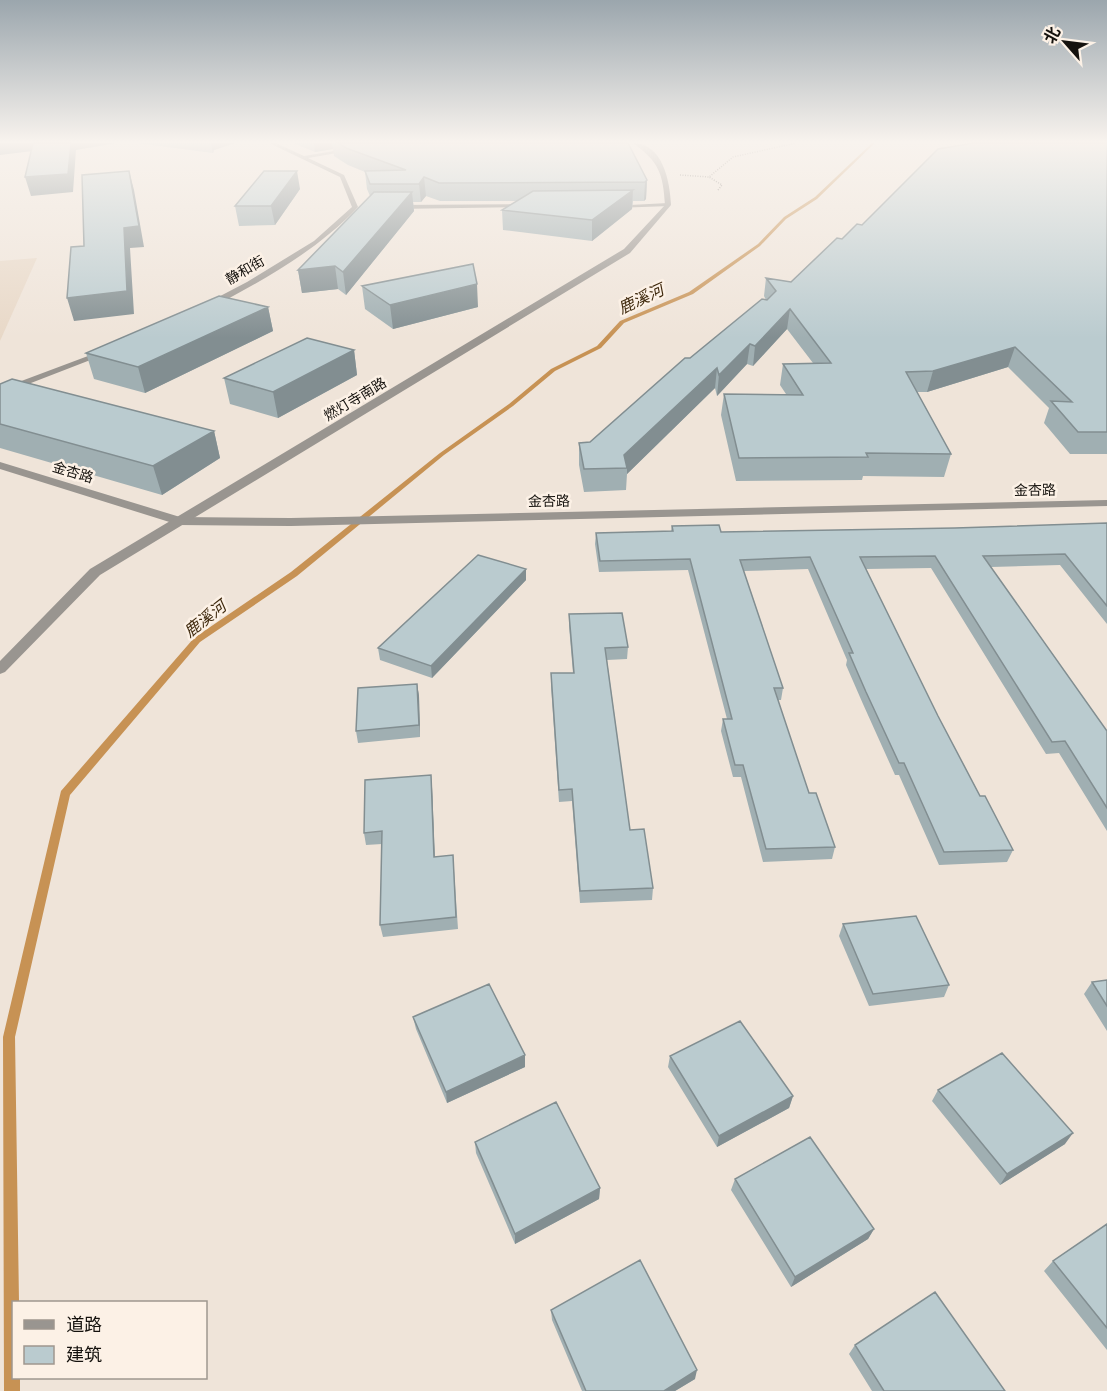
<svg xmlns="http://www.w3.org/2000/svg" width="1107" height="1391" font-family="Roboto,'Noto Sans SC',sans-serif">
	<style>
		.built { fill: #e8d8c7 }
		.lines { fill: none; stroke-linecap: round; stroke-linejoin: round }
		.stream { fill: #c79254; fill-rule: evenodd }
		.path { stroke: #7a736c; stroke-width: 1.5; stroke-dasharray: 1 1.5; stroke-linecap: butt }
		.minor { fill: #999590; fill-rule: evenodd }
		.tertiary { fill: #999590; fill-rule: evenodd }
		.wall { fill: #a0afb2 }
		.shaded-wall { fill: #828e91 }
		.building { fill: #bacbcf; stroke: #828e91; stroke-width: 1.5 }
		.labels { text-anchor: middle; dominant-baseline: central; stroke-width: 5; stroke-linejoin: round; paint-order: stroke }
		.far-street-label { font-size: 14px; fill: #14110d; stroke: #fcf1e6 }
		.water-label { font-size: 16px; font-style: italic; fill: #3e280c; stroke: #fcf1e6 }
	</style>
	<rect width="100%" height="100%" fill="#efe4d9"/>
	<!-- built -->
	<path class="built" d="M 37,258 L 0,341 L 0,261 Z"/>
	<g class="lines">
		<!-- stream -->
		<path class="stream" d="M 872,143 L 875,143 L 817,199 L 786,219 L 760,246 L 693,294 L 624,323 L 601,348 L 555,371 L 513,406 L 444,455 L 297,576 L 200,642 L 70,795 L 15,1037 L 19,1302 L 14,1302 L 14,1378 L 20,1378 L 20,1391 L 4,1391 L 3,1037 L 61,791 L 194,638 L 291,572 L 440,453 L 509,404 L 551,369 L 597,346 L 620,321 L 689,292 L 758,244 L 784,217 L 815,197 Z"/>
		<!-- path -->
		<path class="path" d="M 680,175 L 709,177
			M 718,190 L 722,185 L 709,177 L 733,157 L 796,143"/>
		<!-- minor -->
		<path class="minor" d="M 269,143 L 276,143 L 304,156 L 382,143 L 395,143 L 308,158 L 344,175 L 358,207 C 317,251 263,280 211,308 L 205,308 L 205,304 L 247,282 L 314,241 L 352,207 L 340,177 Z
			M 668,203 L 670,206 L 614,208 L 611,206 Z
			M 527,204 L 529,207 L 395,209 L 392,207 L 395,205 Z
			M 104,350 L 111,352 L 0,395 L 0,389 Z
			M 0,462 L 180,517 L 291,518 L 1107,500 L 1107,506 L 291,526 L 179,525 L 0,469 Z"/>
		<!-- tertiary -->
		<path class="tertiary" d="M 633,143 C 663,143 670,182 671,205 L 630,253 L 100,575 L 5,672 L 0,674 L 0,661 L 90,569 L 624,249 L 665,205 C 663,173 659,162 633,143 Z"/>
	</g>
	<!-- wall -->
	<path class="wall" d="M 136,143 L 235,143 L 214,150 L 213,153 Z
		M 293,143 L 628,143 L 647,180 L 646,199 L 644,201 L 633,201 L 632,209 L 592,241 L 503,230 L 502,210 L 517,201 L 440,201 L 426,196 L 421,202 L 413,202 L 414,211 L 346,295 L 338,289 L 302,293 L 298,270 L 370,196 L 367,189 L 365,172 L 348,165 L 334,156 L 333,149 L 315,152 Z
		M 1107,143 L 1107,454 L 1070,454 L 1044,423 L 1049,408 L 1008,367 L 927,392 L 917,392 L 951,454 L 944,477 L 863,476 L 862,480 L 736,481 L 721,415 L 724,394 L 786,394 L 780,385 L 783,364 L 813,363 L 787,329 L 753,366 L 747,364 L 717,396 L 715,388 L 627,474 L 626,490 L 584,492 L 579,465 L 579,443 L 590,442 L 690,358 L 766,300 L 764,296 L 766,278 L 791,282 L 842,239 L 862,225 Z
		M 300,189 L 275,225 L 239,226 L 235,206 Z
		M 362,286 L 478,307 L 393,329 L 365,309 Z
		M 268,307 L 273,331 L 145,393 L 94,379 L 86,353 Z
		M 354,350 L 357,375 L 278,418 L 230,404 L 224,378 Z
		M 0,384 L 214,431 L 220,458 L 162,495 L 0,448 Z
		M 1107,523 L 1107,624 L 1060,565 L 991,567 L 1107,731 L 1107,831 L 1059,753 L 1046,754 L 931,568 L 866,569 L 938,716 L 980,796 L 1013,850 L 1007,862 L 939,865 L 899,775 L 895,775 L 863,704 L 846,665 L 847,660 L 808,569 L 744,571 L 783,688 L 781,700 L 778,700 L 809,793 L 835,847 L 832,859 L 763,862 L 741,777 L 733,777 L 721,731 L 723,719 L 727,719 L 688,570 L 599,572 L 595,544 L 596,533 L 671,531 L 672,526 L 721,532 L 955,528 Z
		M 526,569 L 526,580 L 432,678 L 380,660 L 378,648 Z
		M 569,614 L 628,647 L 627,659 L 607,660 L 630,830 L 653,888 L 652,900 L 580,903 L 572,801 L 559,802 L 551,686 L 551,673 L 573,673 L 569,626 Z
		M 417,684 L 419,696 L 420,737 L 358,743 L 356,731 Z
		M 432,787 L 435,857 L 453,855 L 458,929 L 383,937 L 380,925 L 382,844 L 366,845 L 364,833 Z
		M 843,924 L 949,985 L 944,997 L 869,1006 L 839,936 Z
		M 1107,980 L 1107,1031 L 1084,994 L 1092,982 Z
		M 413,1017 L 525,1067 L 447,1103 L 416,1029 Z
		M 670,1056 L 793,1096 L 789,1108 L 717,1147 L 668,1067 Z
		M 938,1090 L 1065,1144 L 1000,1185 L 932,1101 Z
		M 475,1142 L 600,1188 L 599,1199 L 515,1244 L 476,1153 Z
		M 735,1179 L 874,1229 L 868,1239 L 791,1287 L 731,1190 Z
		M 1107,1224 L 1107,1350 L 1044,1271 L 1053,1261 Z
		M 551,1310 L 695,1379 L 675,1391 L 582,1391 L 552,1320 Z
		M 855,1345 L 1005,1391 L 872,1391 L 849,1354 Z"/>
	<!-- shaded-wall -->
	<path class="shaded-wall" d="M 0,143 L 39,143 L 41,150 L 0,155 Z
		M 71,143 L 117,143 L 76,150 L 73,192 L 31,196 L 25,177 Z
		M 211,143 L 235,143 L 214,150 L 213,153 Z
		M 314,143 L 332,143 L 333,149 L 315,152 Z
		M 129,171 L 134,190 L 144,247 L 130,248 L 134,314 L 74,321 L 67,298 Z
		M 297,171 L 300,189 L 275,225 L 271,206 Z
		M 424,177 L 426,196 L 421,202 L 419,184 Z
		M 647,180 L 646,199 L 644,201 L 645,182 Z
		M 633,190 L 632,209 L 592,241 L 592,220 Z
		M 412,192 L 414,211 L 346,295 L 343,272 Z
		M 335,266 L 338,289 L 302,293 L 298,270 Z
		M 477,284 L 478,307 L 393,329 L 390,305 Z
		M 268,307 L 273,331 L 145,393 L 138,367 Z
		M 790,309 L 787,329 L 753,366 L 755,346 Z
		M 750,344 L 747,364 L 717,396 L 719,375 Z
		M 1015,347 L 1008,367 L 927,392 L 933,371 Z
		M 354,350 L 357,375 L 278,418 L 273,392 Z
		M 717,368 L 715,388 L 627,474 L 627,468 L 624,455 Z
		M 214,431 L 220,458 L 162,495 L 153,466 Z
		M 526,569 L 526,580 L 432,678 L 431,666 Z
		M 417,684 L 419,696 L 420,737 L 419,725 Z
		M 431,775 L 432,787 L 435,870 L 434,857 Z
		M 525,1055 L 525,1067 L 447,1103 L 446,1092 Z
		M 793,1096 L 789,1108 L 717,1147 L 719,1136 Z
		M 1073,1133 L 1065,1144 L 1000,1185 L 1007,1174 Z
		M 600,1188 L 599,1199 L 515,1244 L 515,1234 Z
		M 874,1229 L 868,1239 L 791,1287 L 795,1277 Z
		M 697,1370 L 695,1379 L 675,1391 L 664,1391 Z"/>
	<!-- building -->
	<path class="building" d="M 33,143 L 71,143 L 68,174 L 25,177 Z
		M 338,143 L 628,143 L 647,180 L 645,182 L 439,183 L 424,177 L 419,184 L 370,184 L 365,171 L 406,170 L 346,148 Z
		M 974,143 L 1107,143 L 1107,432 L 1078,432 L 1051,401 L 1072,402 L 1015,347 L 933,371 L 906,372 L 951,454 L 866,453 L 868,457 L 739,458 L 724,394 L 803,395 L 783,364 L 831,363 L 790,309 L 755,346 L 750,344 L 719,375 L 717,368 L 624,455 L 627,468 L 584,469 L 579,443 L 590,442 L 685,358 L 690,358 L 762,299 L 767,300 L 776,291 L 766,278 L 791,282 L 837,238 L 842,239 L 857,224 L 862,225 L 938,149 Z
		M 129,171 L 139,226 L 124,228 L 127,291 L 67,298 L 71,247 L 84,246 L 82,175 Z
		M 264,171 L 297,171 L 271,206 L 235,206 Z
		M 633,190 L 592,220 L 502,210 L 533,191 Z
		M 374,192 L 412,192 L 343,272 L 335,266 L 298,270 Z
		M 473,264 L 477,284 L 390,305 L 362,286 Z
		M 219,296 L 268,307 L 138,367 L 86,353 Z
		M 307,338 L 354,350 L 273,392 L 224,378 Z
		M 12,379 L 214,431 L 153,466 L 0,424 L 0,384 Z
		M 1107,523 L 1107,606 L 1065,554 L 983,556 L 1107,731 L 1107,808 L 1065,741 L 1052,742 L 935,556 L 860,557 L 938,716 L 980,796 L 985,796 L 1013,850 L 944,852 L 904,763 L 899,763 L 866,692 L 849,653 L 853,653 L 810,557 L 740,560 L 783,688 L 774,688 L 809,793 L 816,793 L 835,847 L 766,849 L 743,765 L 735,765 L 723,719 L 732,719 L 690,559 L 600,561 L 596,533 L 673,531 L 672,526 L 719,525 L 721,532 L 955,528 Z
		M 478,555 L 526,569 L 431,666 L 378,648 Z
		M 622,613 L 628,647 L 605,648 L 630,830 L 644,829 L 653,888 L 580,891 L 572,789 L 559,790 L 551,673 L 574,673 L 569,614 Z
		M 417,684 L 419,725 L 356,731 L 358,688 Z
		M 431,775 L 434,857 L 453,855 L 456,917 L 380,925 L 382,831 L 364,833 L 365,780 Z
		M 916,916 L 949,985 L 873,994 L 843,924 Z
		M 1107,980 L 1107,1006 L 1092,982 Z
		M 489,984 L 525,1055 L 446,1092 L 413,1017 Z
		M 740,1021 L 793,1096 L 719,1136 L 670,1056 Z
		M 1002,1053 L 1073,1133 L 1007,1174 L 938,1090 Z
		M 556,1102 L 600,1188 L 515,1234 L 475,1142 Z
		M 810,1137 L 874,1229 L 795,1277 L 735,1179 Z
		M 1107,1224 L 1107,1328 L 1053,1261 Z
		M 640,1260 L 697,1370 L 664,1391 L 586,1391 L 551,1310 Z
		M 935,1292 L 1005,1391 L 884,1391 L 855,1345 Z"/>
	<!-- sky -->
	<linearGradient id="sky" x2="0" y2="1"><stop stop-color="#9ba6ad"/><stop offset="0.42" stop-color="#f8f3ee"/><stop offset="1" stop-color="#f8f3ee" stop-opacity="0"/></linearGradient>
	<rect width="1107" height="338" fill="url(#sky)"/>
	<g class="labels">
		<!-- far-street labels -->
		<g class="far-street-label">
			<text transform="translate(245 270) rotate(-30)">静和街</text>
			<text transform="translate(355 399) rotate(-31)">燃灯寺南路</text>
			<text transform="translate(73 472) rotate(17)">金杏路</text>
			<text transform="translate(1035 490) rotate(-1)">金杏路</text>
			<text transform="translate(549 501) rotate(-1)">金杏路</text>
		</g>
		<!-- water labels -->
		<g class="water-label">
			<text transform="translate(641 299) rotate(-25)">鹿溪河</text>
			<text transform="translate(205 619) rotate(-38)">鹿溪河</text>
		</g>
	</g>
	<!-- legend -->
	<rect x="12" y="1301" width="195" height="78" fill="#fcf1e6" stroke="#9f978f" stroke-width="1.5"/>
	<rect x="24" y="1320" width="30" height="9" fill="#999590" stroke="#9f978f" stroke-width="1.5"/>
	<text x="66" y="1331" font-size="18" fill="#14110d">道路</text>
	<rect x="24" y="1346" width="30" height="18" fill="#bacbcf" stroke="#9f978f" stroke-width="1.5"/>
	<text x="66" y="1361" font-size="18" fill="#14110d">建筑</text>
	<!-- north arrow -->
	<g transform="translate(1065 42) rotate(298)" stroke="#fcf1e6" stroke-width="4.5" paint-order="stroke">
	<path d="M0-4.5L10 22L0 15L-10 22Z" fill="#14110d"/>
	<text y="-9" font-size="16" font-weight="bold" text-anchor="middle" fill="#14110d">北</text>
	</g>
</svg>
